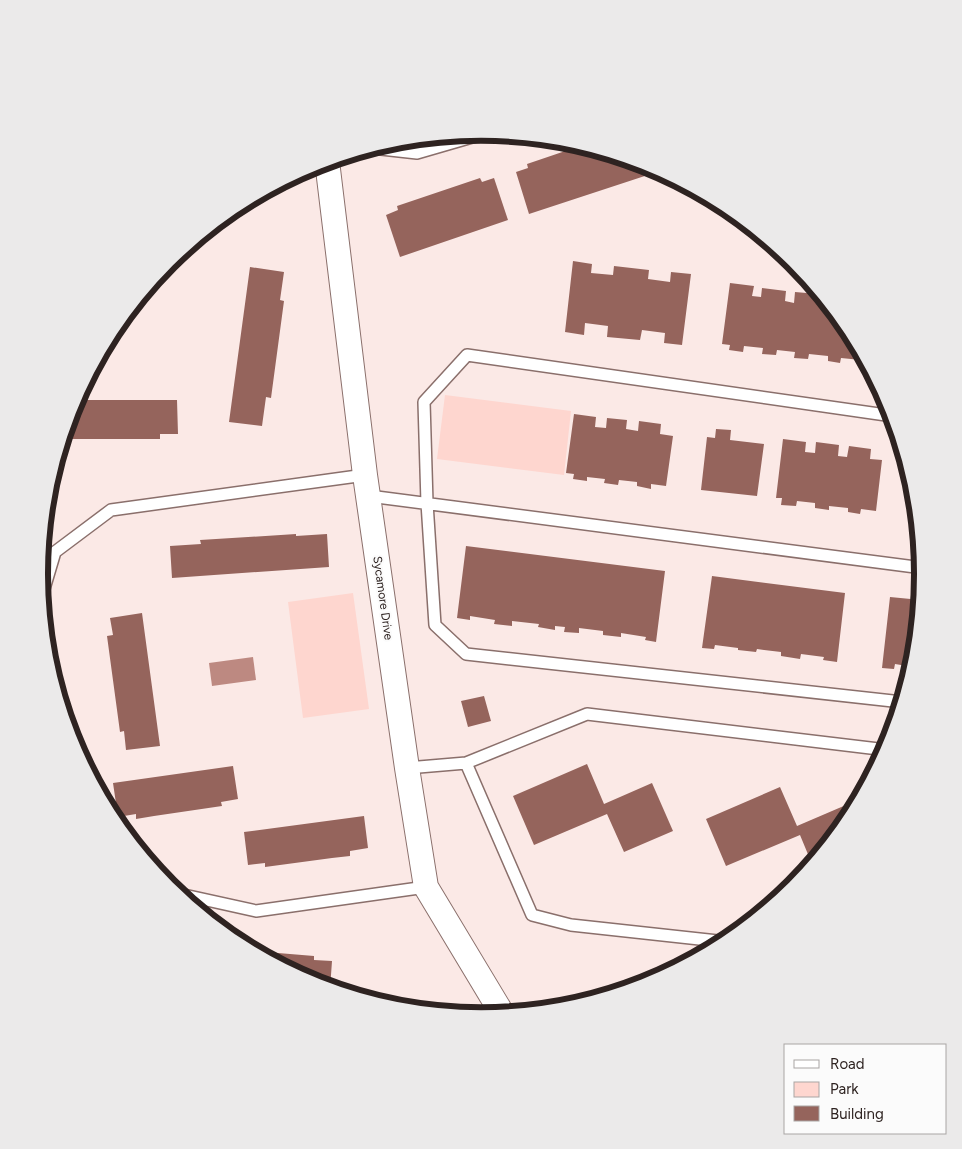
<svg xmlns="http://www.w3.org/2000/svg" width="962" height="1149" font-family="Figtree,sans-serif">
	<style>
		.green { fill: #fed6cf }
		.water { fill: #bd8981 }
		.building { fill: #95645c }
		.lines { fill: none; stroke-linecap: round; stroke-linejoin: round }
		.service-casing { stroke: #8a6f6b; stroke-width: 14 }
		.minor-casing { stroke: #8a6f6b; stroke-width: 26 }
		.service { stroke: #fff; stroke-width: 11 }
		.minor { stroke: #fff; stroke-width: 24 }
		.labels { text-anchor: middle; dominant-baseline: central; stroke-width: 4; stroke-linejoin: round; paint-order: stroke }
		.street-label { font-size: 12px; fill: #2e2321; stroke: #fbfbfb }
		.rim { fill: none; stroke: #2e2321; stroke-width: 6 }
	</style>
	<rect width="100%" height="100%" fill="#fbe9e6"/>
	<!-- green -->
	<path class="green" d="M 445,395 L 571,411 L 564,475 L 437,459 Z
		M 353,593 L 369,709 L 303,718 L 288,602 Z"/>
	<!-- water -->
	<path class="water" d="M 253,657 L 256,680 L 212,686 L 209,663 Z"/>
	<!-- building -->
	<path class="building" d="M 583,145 L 651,166 L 660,171 L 529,214 L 516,172 L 528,168 L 527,164 Z
		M 480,178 L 482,182 L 494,178 L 508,220 L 400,257 L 386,215 L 398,210 L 397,206 Z
		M 573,261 L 592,264 L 591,273 L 613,275 L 614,266 L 649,270 L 648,279 L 670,282 L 671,272 L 691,274 L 682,345 L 664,343 L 665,333 L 642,330 L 640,340 L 607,337 L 608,326 L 585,323 L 584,335 L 565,332 Z
		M 250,267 L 284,272 L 280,300 L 284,301 L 271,398 L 266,397 L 262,426 L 229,422 Z
		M 730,283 L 754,286 L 752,296 L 761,297 L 762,288 L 786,291 L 785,301 L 794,303 L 795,292 L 818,294 L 817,305 L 826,306 L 827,302 L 849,329 L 869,367 L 861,366 L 861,360 L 841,358 L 840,363 L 828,361 L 828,356 L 809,354 L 808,359 L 794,358 L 795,352 L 777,350 L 776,355 L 762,354 L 763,348 L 744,346 L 743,352 L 729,350 L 730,345 L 722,344 Z
		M 75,400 L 177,400 L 178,434 L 160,434 L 160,439 L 63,439 Z
		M 574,414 L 596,417 L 595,427 L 606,428 L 607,418 L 627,420 L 626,429 L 638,431 L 639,421 L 661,424 L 660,434 L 673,436 L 666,486 L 651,484 L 651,489 L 637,486 L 637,482 L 619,480 L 618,485 L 604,483 L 605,479 L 587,477 L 587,481 L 573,479 L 574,474 L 566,473 Z
		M 716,429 L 731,430 L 730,440 L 764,444 L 757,496 L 701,490 L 707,437 L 715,438 Z
		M 783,439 L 806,442 L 805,452 L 815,453 L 816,442 L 839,445 L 838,456 L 847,457 L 849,446 L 871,449 L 870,459 L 882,460 L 876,511 L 861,509 L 860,514 L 848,512 L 848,508 L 829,506 L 829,510 L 815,508 L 815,503 L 797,501 L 796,506 L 781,505 L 782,498 L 776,498 Z
		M 296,534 L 296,536 L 327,534 L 329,567 L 172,578 L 170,546 L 201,544 L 200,540 Z
		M 466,546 L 665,571 L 656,642 L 645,640 L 646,637 L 621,633 L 621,637 L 603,635 L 603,631 L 579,628 L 579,633 L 564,632 L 565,627 L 555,626 L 555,630 L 538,627 L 539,624 L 512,621 L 512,626 L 494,624 L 495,620 L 470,616 L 470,620 L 457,618 Z
		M 712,576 L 845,593 L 837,662 L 823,660 L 824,657 L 801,654 L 800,659 L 781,656 L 781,652 L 757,649 L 756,652 L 738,650 L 738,648 L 715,645 L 714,649 L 702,648 Z
		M 890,597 L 921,600 L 913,667 L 895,664 L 894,669 L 882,668 Z
		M 142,613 L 160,746 L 126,750 L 124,731 L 120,732 L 107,636 L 113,635 L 110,618 Z
		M 484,696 L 491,721 L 468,727 L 461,701 Z
		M 587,764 L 604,804 L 652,783 L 673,831 L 624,852 L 607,814 L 534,845 L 513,796 Z
		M 233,766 L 238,799 L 221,802 L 222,806 L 154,816 L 136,819 L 136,814 L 118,817 L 113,783 Z
		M 780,787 L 797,826 L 846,805 L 851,816 L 812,864 L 800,835 L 726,866 L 706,819 Z
		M 364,816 L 368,848 L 350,851 L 350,856 L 332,858 L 265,867 L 265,863 L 248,865 L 244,832 Z
		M 253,951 L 314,956 L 314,960 L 332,961 L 330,989 L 311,983 Z"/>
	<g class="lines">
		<!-- service casing -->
		<g class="service-casing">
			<path id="service" d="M 372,148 L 417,153 L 486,133
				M 893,416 L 467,355 L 424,402 L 427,503 L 435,625 L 466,654 L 902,702
				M 369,496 L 923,568
				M 41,599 L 55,552 L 111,510 L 365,475
				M 466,763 L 532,915 L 571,925 L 727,942
				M 407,768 L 466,763 L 587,714 L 887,750
				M 175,893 L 256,911 L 426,887"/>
		</g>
		<!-- minor casing -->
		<g class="minor-casing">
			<path id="minor" d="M 327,161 L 365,475 L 407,768 L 426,887 L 503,1015"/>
		</g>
		<!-- service -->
		<use href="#service" class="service"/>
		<!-- minor -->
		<use href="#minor" class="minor"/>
	</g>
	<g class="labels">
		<!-- street labels -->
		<g class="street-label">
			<text transform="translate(383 598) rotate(82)">Sycamore Drive</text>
		</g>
	</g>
	<!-- crop -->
	<path d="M0 0H962V1149H0ZM48 574a433 433 0 1 1 866 0a433 433 0 1 1-866 0Z" fill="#ebeaea" fill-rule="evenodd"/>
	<path class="rim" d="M48 574a433 433 0 1 1 866 0a433 433 0 1 1-866 0Z"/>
	<!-- legend -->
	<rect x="784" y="1044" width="162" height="90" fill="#fbfbfb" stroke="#a9a5a4"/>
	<rect x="794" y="1060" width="25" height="8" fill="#ffffff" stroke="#a9a5a4"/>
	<text x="830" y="1069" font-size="15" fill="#2e2321">Road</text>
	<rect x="794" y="1082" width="25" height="15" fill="#fed6cf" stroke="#a9a5a4"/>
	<text x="830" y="1094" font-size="15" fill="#2e2321">Park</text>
	<rect x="794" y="1106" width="25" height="15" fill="#95645c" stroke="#a9a5a4"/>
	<text x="830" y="1119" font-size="15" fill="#2e2321">Building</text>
</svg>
